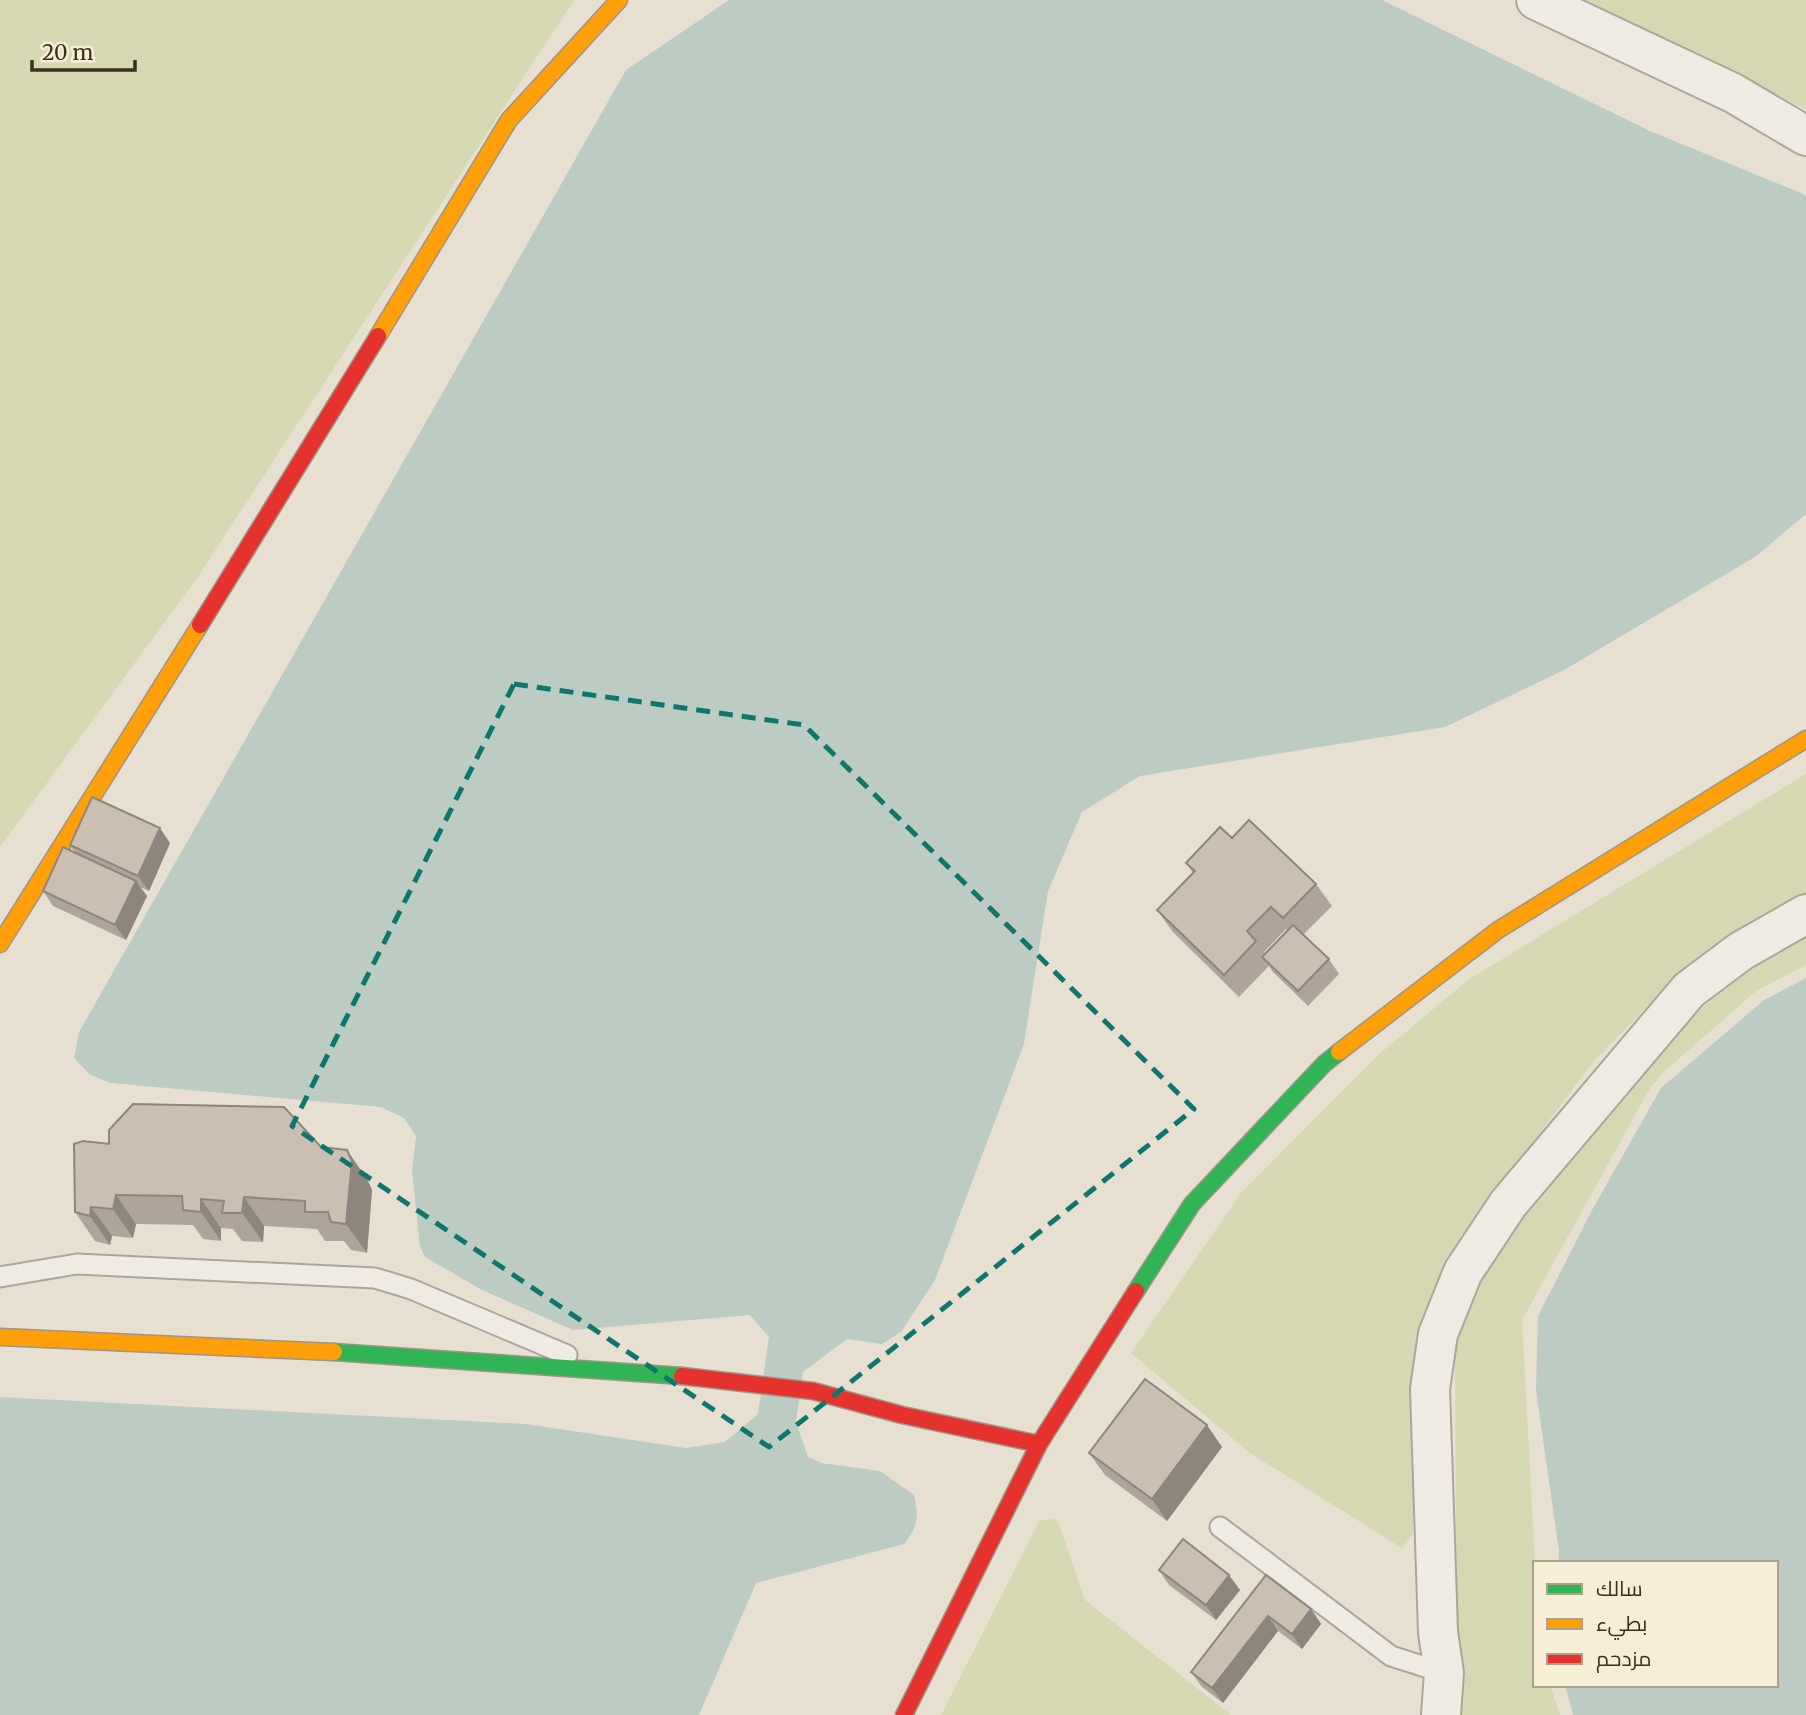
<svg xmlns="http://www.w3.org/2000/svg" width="1806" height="1715" font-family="Merriweather,Cairo,serif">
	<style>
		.green { fill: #d6d7b3 }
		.water { fill: #bcccc2 }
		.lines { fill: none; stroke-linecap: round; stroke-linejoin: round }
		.lane-casing { stroke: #ada599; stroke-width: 23 }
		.street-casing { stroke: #ada599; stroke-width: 42 }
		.fast-casing { stroke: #9c958a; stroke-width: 19 }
		.slow-casing { stroke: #9c958a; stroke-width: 19 }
		.jam-casing { stroke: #9c958a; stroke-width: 19 }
		.lane { stroke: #efebe3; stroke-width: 19 }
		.street { stroke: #efebe3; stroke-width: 38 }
		.fast { stroke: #30b455; stroke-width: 16 }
		.slow { stroke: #ff9f0a; stroke-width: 16 }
		.jam { stroke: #e5322d; stroke-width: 16 }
		.wall { fill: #afa499; fill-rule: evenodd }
		.shaded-wall { fill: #8e867d }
		.building { fill: #cbbfb2; stroke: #8e867d; stroke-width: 2 }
		.marked { fill: none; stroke: #0f766e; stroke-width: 5; stroke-dasharray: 14 9; stroke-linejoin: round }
	</style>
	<rect width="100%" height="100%" fill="#e7e0d1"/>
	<!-- green -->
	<path class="green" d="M 0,0 L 574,0 L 197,578 L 0,847 Z
		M 1585,0 L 1806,0 L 1806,109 Z
		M 1806,774 L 1806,899 L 1722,943 L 1684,969 L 1594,1061 L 1488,1202 L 1438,1282 L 1421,1318 L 1414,1359 L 1413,1535 L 1402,1548 L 1250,1453 L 1131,1353 L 1241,1193 L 1377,1056 L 1468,980 Z
		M 1806,936 L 1806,965 L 1756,991 L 1664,1072 L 1650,1088 L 1522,1320 L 1535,1563 L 1535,1685 L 1550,1685 L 1560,1715 L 1457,1715 L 1455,1352 C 1457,1331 1461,1311 1469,1291 C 1484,1255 1515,1221 1539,1191 C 1614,1095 1695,993 1806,936 Z
		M 1057,1519 L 1085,1600 L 1231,1715 L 941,1715 L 1040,1520 Z"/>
	<!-- water -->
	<path class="water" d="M 729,0 L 1382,0 L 1650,131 L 1801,193 L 1806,196 L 1806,514 L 1755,557 L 1564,670 L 1445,727 L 1140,776 L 1082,812 L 1048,891 L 1024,1044 L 935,1280 L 901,1332 L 882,1344 L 847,1339 L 803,1372 L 796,1422 L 808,1457 L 821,1463 L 880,1471 L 914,1495 C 919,1517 918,1527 904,1544 L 756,1583 L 699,1715 L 0,1715 L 0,1397 L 526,1424 L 686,1448 L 725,1442 L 758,1414 L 769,1337 L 750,1315 L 573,1330 L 482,1290 L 425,1257 L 420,1247 L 412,1170 L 416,1136 L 404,1118 L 381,1107 L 110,1083 L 89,1074 L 74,1058 L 79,1032 L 626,70 Z
		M 1806,978 L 1806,1715 L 1573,1715 L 1565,1685 L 1776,1685 L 1776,1563 L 1558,1563 L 1559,1551 L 1536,1390 L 1538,1316 L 1591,1212 L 1661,1088 L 1764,1000 Z"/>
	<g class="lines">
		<!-- lane casing -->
		<g class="lane-casing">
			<path id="lane" d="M 0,1277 L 77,1264 L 375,1278 L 411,1289 L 567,1355
				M 1220,1527 L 1391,1656 L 1444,1673"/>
		</g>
		<!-- street casing -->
		<g class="street-casing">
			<path id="street" d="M 1536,0 L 1733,93 L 1806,136
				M 1441,1715 L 1444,1673 L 1438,1632 L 1430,1389 L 1438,1334 L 1463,1272 L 1508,1204 L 1689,990 L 1741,951 L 1806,914"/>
		</g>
		<!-- fast casing -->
		<g class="fast-casing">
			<path id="fast" d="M 1136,1291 L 1192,1204 L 1324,1064 L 1339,1052
				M 334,1352 L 682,1376"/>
		</g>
		<!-- slow casing -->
		<g class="slow-casing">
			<path id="slow" d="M 378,336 L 509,120 L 619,0
				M 0,944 L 200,625
				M 1339,1052 L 1498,930 L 1806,739
				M 0,1337 L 334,1352"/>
		</g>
		<!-- jam casing -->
		<g class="jam-casing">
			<path id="jam" d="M 200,625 L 378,336
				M 682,1376 L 813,1391 L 902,1415 L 1039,1444
				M 904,1715 L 1039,1444 L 1136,1291"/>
		</g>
		<!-- lane -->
		<use href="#lane" class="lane"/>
		<!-- street -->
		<use href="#street" class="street"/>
		<!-- fast -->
		<use href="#fast" class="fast"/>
		<!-- slow -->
		<use href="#slow" class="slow"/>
		<!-- jam -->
		<use href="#jam" class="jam"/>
	</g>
	<!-- wall -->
	<path class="wall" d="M 1232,838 L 1316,884 L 1332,906 L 1303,935 L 1329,959 L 1339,974 L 1308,1006 L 1273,972 L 1269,966 L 1239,997 L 1173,932 L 1157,910 L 1193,873 L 1186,863 ZM 1286,929 L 1288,930 L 1265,954 L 1264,952 Z
		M 170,843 L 149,891 L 140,887 L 147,896 L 126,940 L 53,906 L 43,891 L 75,853 L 70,845 Z
		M 109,1144 L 321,1147 L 367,1179 L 372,1190 L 367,1253 L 351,1250 L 344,1241 L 325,1241 L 317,1229 L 264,1226 L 263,1242 L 242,1241 L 233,1229 L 221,1228 L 221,1241 L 203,1239 L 193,1225 L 136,1224 L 133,1238 L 112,1236 L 110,1245 L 95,1241 L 75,1212 Z
		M 1222,1447 L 1167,1521 L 1105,1475 L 1089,1453 Z
		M 1159,1570 L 1240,1590 L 1216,1620 L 1169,1585 Z
		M 1266,1575 L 1311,1609 L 1321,1624 L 1302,1649 L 1278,1631 L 1223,1703 L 1202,1687 L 1191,1672 Z"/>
	<!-- shaded-wall -->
	<path class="shaded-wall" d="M 160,828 L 170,843 L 149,891 L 138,876 Z
		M 136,881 L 147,896 L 126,940 L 115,925 Z
		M 347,1150 L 367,1179 L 372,1190 L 367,1253 L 346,1224 Z
		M 116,1195 L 136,1224 L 133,1238 L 113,1209 Z
		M 244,1197 L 264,1226 L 263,1242 L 242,1213 Z
		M 201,1199 L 221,1228 L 221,1241 L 201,1212 Z
		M 91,1207 L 112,1236 L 110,1245 L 90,1216 Z
		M 1207,1425 L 1222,1447 L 1167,1521 L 1152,1499 Z
		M 1229,1575 L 1240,1590 L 1216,1620 L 1206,1605 Z
		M 1311,1609 L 1321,1624 L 1302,1649 L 1292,1634 Z
		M 1268,1616 L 1278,1631 L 1223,1703 L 1212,1688 Z"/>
	<!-- building -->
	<path class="building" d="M 92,797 L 160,828 L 138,876 L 70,845 Z
		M 1249,820 L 1316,884 L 1283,918 L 1271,907 L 1247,931 L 1256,941 L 1224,975 L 1157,910 L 1195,871 L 1186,863 L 1220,827 L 1232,838 Z
		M 63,847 L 136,881 L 115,925 L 43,891 Z
		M 1293,925 L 1329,959 L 1298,991 L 1262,957 Z
		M 133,1104 L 284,1107 L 321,1147 L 347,1150 L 352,1161 L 346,1224 L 331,1222 L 328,1212 L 305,1212 L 305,1201 L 244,1197 L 242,1213 L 222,1213 L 224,1201 L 201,1199 L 201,1212 L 183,1210 L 182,1196 L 116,1195 L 113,1209 L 91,1207 L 90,1216 L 75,1212 L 74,1144 L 83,1141 L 109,1144 L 109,1130 Z
		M 1145,1379 L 1207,1425 L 1152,1499 L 1089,1453 Z
		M 1183,1539 L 1229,1575 L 1206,1605 L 1159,1570 Z
		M 1266,1575 L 1311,1609 L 1292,1634 L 1268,1616 L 1212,1688 L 1191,1672 Z"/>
	<!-- marked area -->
	<path class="marked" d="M 514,684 L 804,725 L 1194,1109 L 769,1447 L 292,1126 Z"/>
	<!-- legend -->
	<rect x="1533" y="1561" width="245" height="126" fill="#f7eed8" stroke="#ada18e" stroke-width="2"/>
	<rect x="1547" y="1584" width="35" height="10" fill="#30b455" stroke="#ada18e" stroke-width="2"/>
	<text x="1596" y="1596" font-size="21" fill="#3d2e20">سالك</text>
	<rect x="1547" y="1619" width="35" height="10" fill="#ff9f0a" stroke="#ada18e" stroke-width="2"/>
	<text x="1596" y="1631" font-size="21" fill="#3d2e20">بطيء</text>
	<rect x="1547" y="1654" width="35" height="10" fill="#e5322d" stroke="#ada18e" stroke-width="2"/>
	<text x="1596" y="1666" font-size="21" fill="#3d2e20">مزدحم</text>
	<!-- scale -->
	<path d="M32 60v10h103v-10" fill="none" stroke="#3d2e20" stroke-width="3.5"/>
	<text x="42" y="60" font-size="21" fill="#3d2e20" stroke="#f7eed8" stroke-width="5" paint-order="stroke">20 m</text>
</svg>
